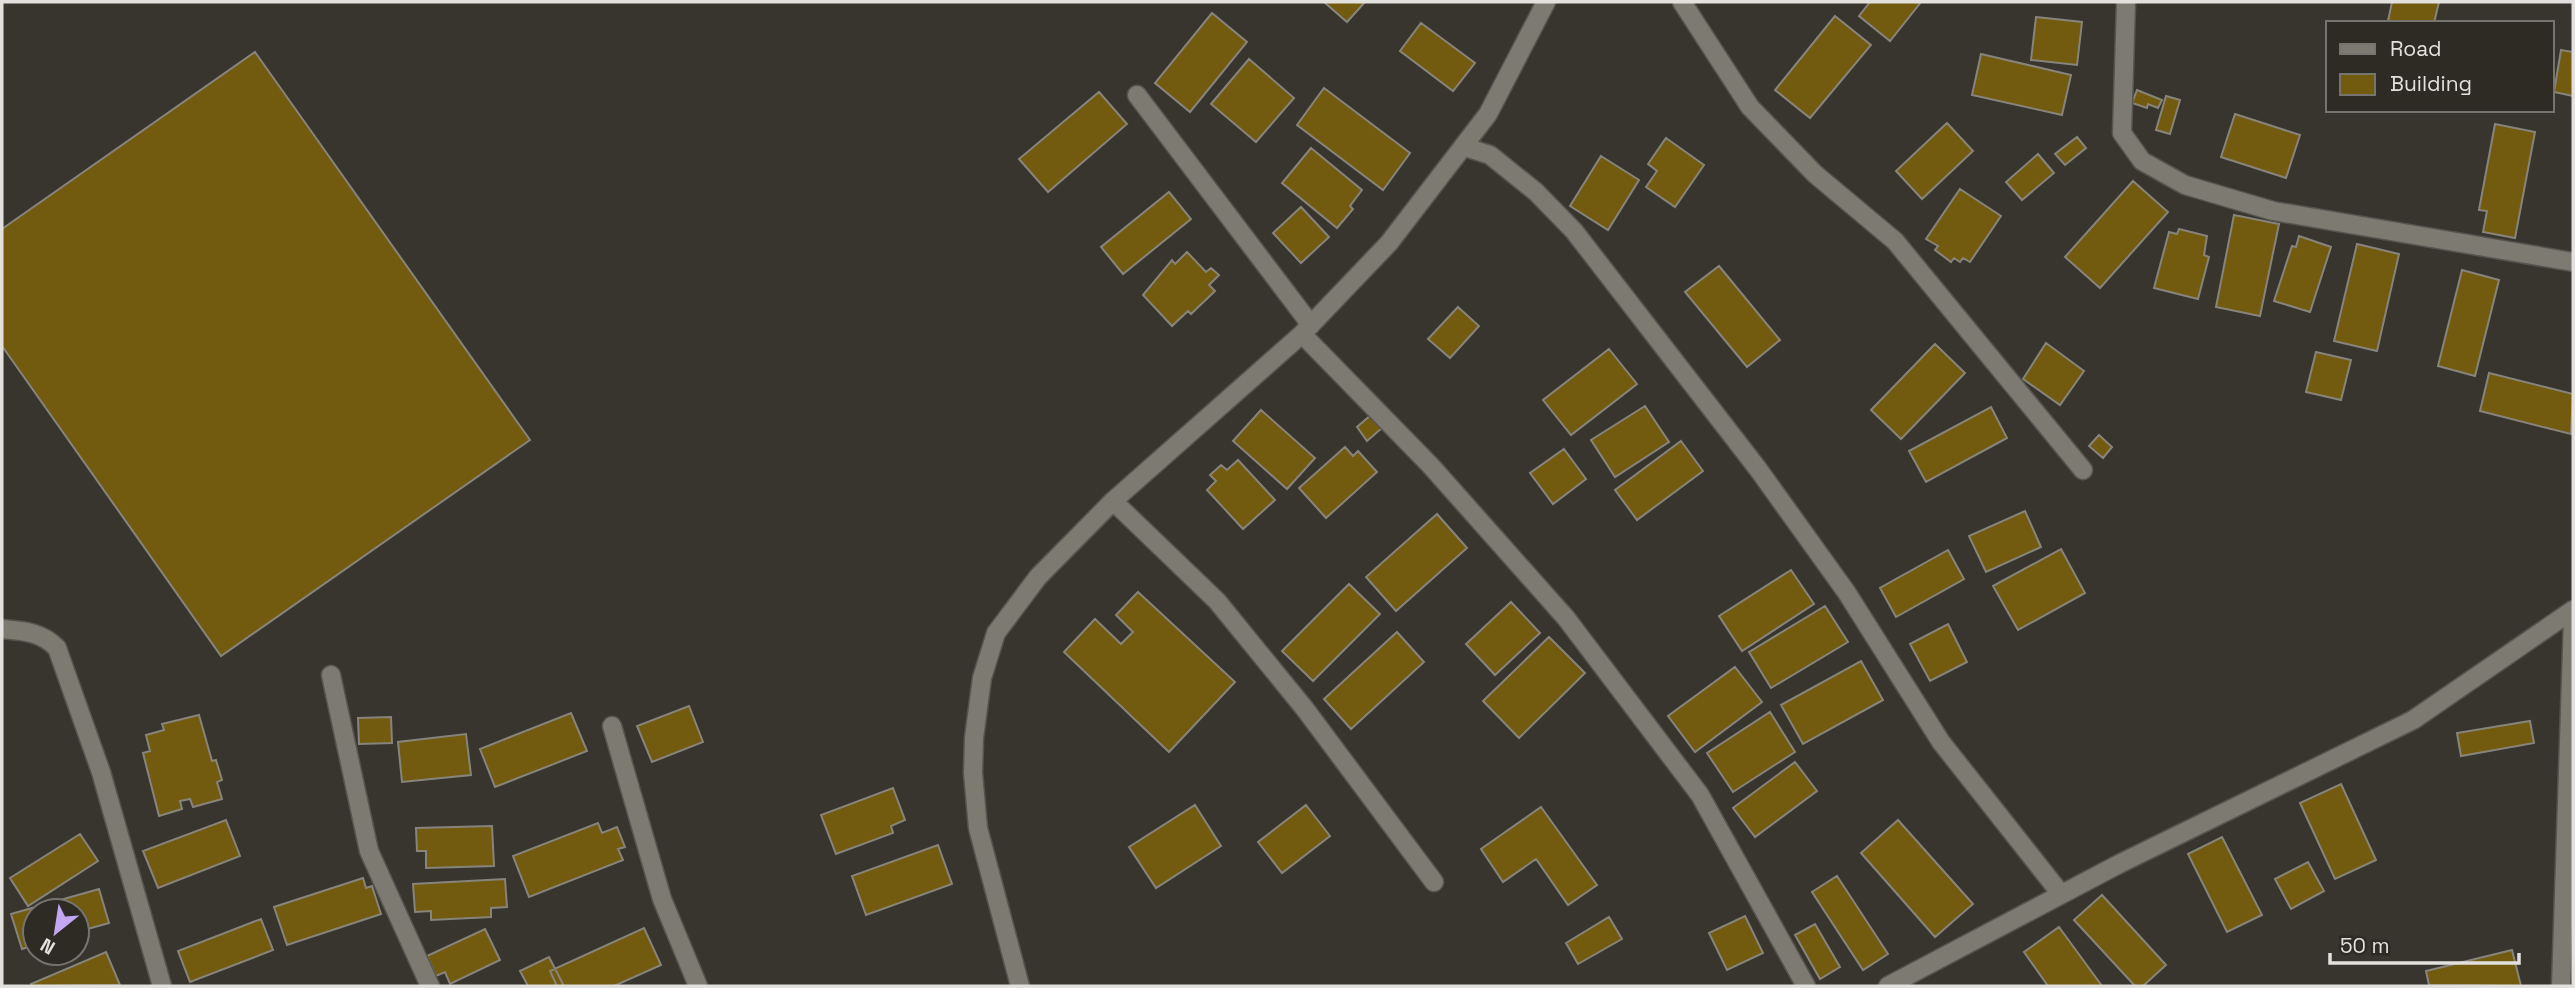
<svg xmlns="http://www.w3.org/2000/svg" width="2575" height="988" font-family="'Space Grotesk',sans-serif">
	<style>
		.building { fill: #725a0e; stroke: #87847c; stroke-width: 2 }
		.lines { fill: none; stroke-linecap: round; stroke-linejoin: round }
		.minor-casing { stroke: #56544e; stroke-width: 21 }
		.minor { stroke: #7d7a72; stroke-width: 18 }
	</style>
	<rect width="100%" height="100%" fill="#38352f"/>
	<!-- building -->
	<path class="building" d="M 1324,2 L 1365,2 L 1347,22 Z
		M 1870,2 L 1921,2 L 1890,41 L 1859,16 Z
		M 2392,2 L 2439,2 L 2434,23 L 2388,21 Z
		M 1212,13 L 1247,42 L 1190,112 L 1155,83 Z
		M 1835,16 L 1871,45 L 1810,118 L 1775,90 Z
		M 2036,17 L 2082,22 L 2077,65 L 2031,60 Z
		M 1421,23 L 1475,63 L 1453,91 L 1400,51 Z
		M 2561,50 L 2573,52 L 2573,96 L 2554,92 Z
		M 255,52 L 530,440 L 221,656 L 2,346 L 2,229 Z
		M 1981,54 L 2071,75 L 2062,115 L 1972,95 Z
		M 1249,59 L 1294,98 L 1256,142 L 1211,104 Z
		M 1324,88 L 1410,153 L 1383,190 L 1297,125 Z
		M 2137,90 L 2162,100 L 2158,108 L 2148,104 L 2147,108 L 2132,103 Z
		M 1099,92 L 1127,124 L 1048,192 L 1019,159 Z
		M 2166,96 L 2180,100 L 2170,134 L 2156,130 Z
		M 2235,114 L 2300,135 L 2286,178 L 2221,157 Z
		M 1947,123 L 1973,151 L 1922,199 L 1896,171 Z
		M 2495,124 L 2535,132 L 2515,238 L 2483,232 L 2487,211 L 2479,210 Z
		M 2077,137 L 2086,148 L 2065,165 L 2055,154 Z
		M 1666,138 L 1704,165 L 1675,207 L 1646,187 L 1657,171 L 1648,164 Z
		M 1311,148 L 1362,190 L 1350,206 L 1353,209 L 1337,228 L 1282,183 Z
		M 2038,154 L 2054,173 L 2022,200 L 2006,182 Z
		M 1601,156 L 1639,180 L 1608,230 L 1570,206 Z
		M 2133,181 L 2168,212 L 2100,288 L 2065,257 Z
		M 1960,189 L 2001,216 L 1970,262 L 1963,258 L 1960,262 L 1954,258 L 1951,262 L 1935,250 L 1938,246 L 1926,239 Z
		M 1169,192 L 1191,219 L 1123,274 L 1101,247 Z
		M 1301,207 L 1329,237 L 1301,263 L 1273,233 Z
		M 2234,215 L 2279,224 L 2260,316 L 2216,307 Z
		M 2179,229 L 2207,236 L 2204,255 L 2209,257 L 2198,299 L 2154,288 L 2169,232 L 2177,234 Z
		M 2299,236 L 2331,247 L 2310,312 L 2274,301 L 2292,246 L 2296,247 Z
		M 2357,244 L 2399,254 L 2377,351 L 2334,341 Z
		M 1187,252 L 1206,272 L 1211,268 L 1219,275 L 1209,285 L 1215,291 L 1191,314 L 1188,311 L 1172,326 L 1143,295 L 1172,260 L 1175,264 Z
		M 1719,266 L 1780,340 L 1747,367 L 1685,292 Z
		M 2462,270 L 2499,280 L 2475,376 L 2438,366 Z
		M 1458,307 L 1479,326 L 1450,358 L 1428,339 Z
		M 2046,343 L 2084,371 L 2060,405 L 2023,379 Z
		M 1935,344 L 1965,373 L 1901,439 L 1871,410 Z
		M 1609,349 L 1637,384 L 1571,435 L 1543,400 Z
		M 2316,352 L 2351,360 L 2341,400 L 2306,392 Z
		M 2489,373 L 2573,394 L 2571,434 L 2480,411 Z
		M 1645,406 L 1669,442 L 1615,477 L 1591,440 Z
		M 1991,407 L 2007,438 L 1926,482 L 1909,451 Z
		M 1261,410 L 1315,458 L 1287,489 L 1233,441 Z
		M 1371,415 L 1382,428 L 1367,441 L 1357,427 Z
		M 2099,435 L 2112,447 L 2103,458 L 2089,446 Z
		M 1681,441 L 1703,471 L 1637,520 L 1615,490 Z
		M 1345,447 L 1353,456 L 1358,451 L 1377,472 L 1326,518 L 1299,488 Z
		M 1564,449 L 1586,479 L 1553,504 L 1530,473 Z
		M 1238,460 L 1275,500 L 1243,529 L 1207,490 L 1216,481 L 1210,475 L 1221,465 L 1227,470 Z
		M 2025,511 L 2041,547 L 1986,572 L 1969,536 Z
		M 1437,514 L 1467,548 L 1396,611 L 1366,577 Z
		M 2061,549 L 2085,593 L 2018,630 L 1993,586 Z
		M 1948,550 L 1964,579 L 1896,617 L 1880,588 Z
		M 1791,570 L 1814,604 L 1742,651 L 1719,616 Z
		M 1349,584 L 1380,614 L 1313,681 L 1282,651 Z
		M 1138,592 L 1235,682 L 1169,752 L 1064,652 L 1095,619 L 1121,644 L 1133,632 L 1116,615 Z
		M 1511,602 L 1540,633 L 1495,675 L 1466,644 Z
		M 1825,606 L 1848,642 L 1771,688 L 1749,652 Z
		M 1948,624 L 1967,662 L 1930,681 L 1910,644 Z
		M 1397,632 L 1424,662 L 1351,729 L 1324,699 Z
		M 1549,637 L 1585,673 L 1519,738 L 1483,701 Z
		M 1861,661 L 1883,700 L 1803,744 L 1781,705 Z
		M 1735,667 L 1762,702 L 1695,752 L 1668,716 Z
		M 689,706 L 703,742 L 652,762 L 637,726 Z
		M 1770,712 L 1795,752 L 1733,792 L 1707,753 Z
		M 571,713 L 587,751 L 495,787 L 480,749 Z
		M 199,715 L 212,761 L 216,760 L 222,780 L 217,782 L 222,799 L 193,807 L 190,799 L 180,801 L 182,809 L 159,816 L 143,753 L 150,751 L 146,735 L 164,730 L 162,724 Z
		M 391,717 L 392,743 L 359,744 L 358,718 Z
		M 2530,721 L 2534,743 L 2461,756 L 2457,733 Z
		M 466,734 L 471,775 L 402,782 L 398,742 Z
		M 1795,762 L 1817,791 L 1755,837 L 1733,808 Z
		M 2341,784 L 2376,860 L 2335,879 L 2300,803 Z
		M 893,788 L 905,820 L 891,826 L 893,833 L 836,854 L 821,815 Z
		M 1195,805 L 1221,846 L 1156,888 L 1129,847 Z
		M 1306,805 L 1330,836 L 1282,873 L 1258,842 Z
		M 1541,807 L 1597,885 L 1568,905 L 1536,859 L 1503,882 L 1481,849 Z
		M 226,820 L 240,856 L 158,888 L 143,851 Z
		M 1898,820 L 1973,904 L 1935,937 L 1861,853 Z
		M 598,823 L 602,833 L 617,827 L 625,847 L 618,849 L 623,860 L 529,897 L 513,856 Z
		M 492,826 L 494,866 L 426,868 L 426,851 L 417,851 L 416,828 Z
		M 80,834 L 98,861 L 28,906 L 10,878 Z
		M 2222,837 L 2262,915 L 2227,932 L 2188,854 Z
		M 938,845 L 952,884 L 866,915 L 852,876 Z
		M 2308,862 L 2324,891 L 2291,909 L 2275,879 Z
		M 1837,876 L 1888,954 L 1863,970 L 1812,892 Z
		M 363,878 L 366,888 L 372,886 L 381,914 L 287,945 L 274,907 Z
		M 505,879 L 507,907 L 491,908 L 491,917 L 431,920 L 431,911 L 415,912 L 413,884 Z
		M 99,889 L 109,923 L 77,932 L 77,911 L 35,911 L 35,945 L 22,949 L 11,914 Z
		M 2102,895 L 2166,965 L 2143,986 L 2135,986 L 2074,920 Z
		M 1745,916 L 1763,953 L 1727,970 L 1709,933 Z
		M 1609,917 L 1622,939 L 1578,964 L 1566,943 Z
		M 261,919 L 273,950 L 190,982 L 178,951 Z
		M 1815,924 L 1840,967 L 1820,979 L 1795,935 Z
		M 2059,927 L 2102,986 L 2048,986 L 2024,952 Z
		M 644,928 L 661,965 L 614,986 L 557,986 L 550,971 Z
		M 485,929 L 500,960 L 450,984 L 445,972 L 436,976 L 427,956 Z
		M 2512,950 L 2521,986 L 2429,985 L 2426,971 Z
		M 106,952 L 120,985 L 32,986 L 31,984 Z
		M 549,957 L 564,986 L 528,986 L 520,971 Z"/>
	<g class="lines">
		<!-- minor casing -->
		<g class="minor-casing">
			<path id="minor" d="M 1682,2 L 1750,107 L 1815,174 L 1895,241 L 2083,470
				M 2126,2 L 2122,133 L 2142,161 L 2185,185 L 2273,211 L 2573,262
				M 1137,95 L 1311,325
				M 1465,147 L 1490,155 L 1536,192 L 1574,231 L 1758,469 L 1847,593 L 1941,742 L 2061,894
				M 1302,334 L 1431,466 L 1566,618 L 1700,795 L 1806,986
				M 1113,501 L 1217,601 L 1305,709 L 1434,882
				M 2,629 C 24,631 42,632 57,648 L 101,772 L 162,986
				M 331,675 L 369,851 L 430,986
				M 612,726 L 662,899 L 698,986
				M 1020,986 L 978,828 L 973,773 L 974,738 L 982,678 L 996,633 L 1038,577 L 1113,501 L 1302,334 L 1389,243 L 1488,114 L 1546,2
				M 1888,986 L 2119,864 L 2413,720 L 2573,610
				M 2561,986 L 2573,619"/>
		</g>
		<!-- minor -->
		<use href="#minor" class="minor"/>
	</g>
	<!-- border -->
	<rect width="2575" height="988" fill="none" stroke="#e3e1dd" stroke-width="7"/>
	<!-- legend -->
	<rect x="2326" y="21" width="228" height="91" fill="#2e2b25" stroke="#76746f" stroke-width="2"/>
	<rect x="2340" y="44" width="35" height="10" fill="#7d7a72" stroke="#76746f" stroke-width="2"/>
	<text x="2390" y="56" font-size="21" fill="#e3e1dd">Road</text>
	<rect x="2340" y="74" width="35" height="21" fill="#725a0e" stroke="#76746f" stroke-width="2"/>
	<text x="2390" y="91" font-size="21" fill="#e3e1dd">Building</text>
	<!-- north arrow -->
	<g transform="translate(56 932) rotate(210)"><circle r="33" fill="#2e2b25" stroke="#76746f" stroke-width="2"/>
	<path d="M0-5L12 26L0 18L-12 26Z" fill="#c2a7f2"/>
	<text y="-10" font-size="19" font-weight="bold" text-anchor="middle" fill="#e3e1dd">N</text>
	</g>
	<!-- scale -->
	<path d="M2330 953v10h189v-10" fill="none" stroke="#e3e1dd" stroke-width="3.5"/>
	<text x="2340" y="953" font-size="21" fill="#e3e1dd" stroke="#2e2b25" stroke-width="5" paint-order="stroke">50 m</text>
</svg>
